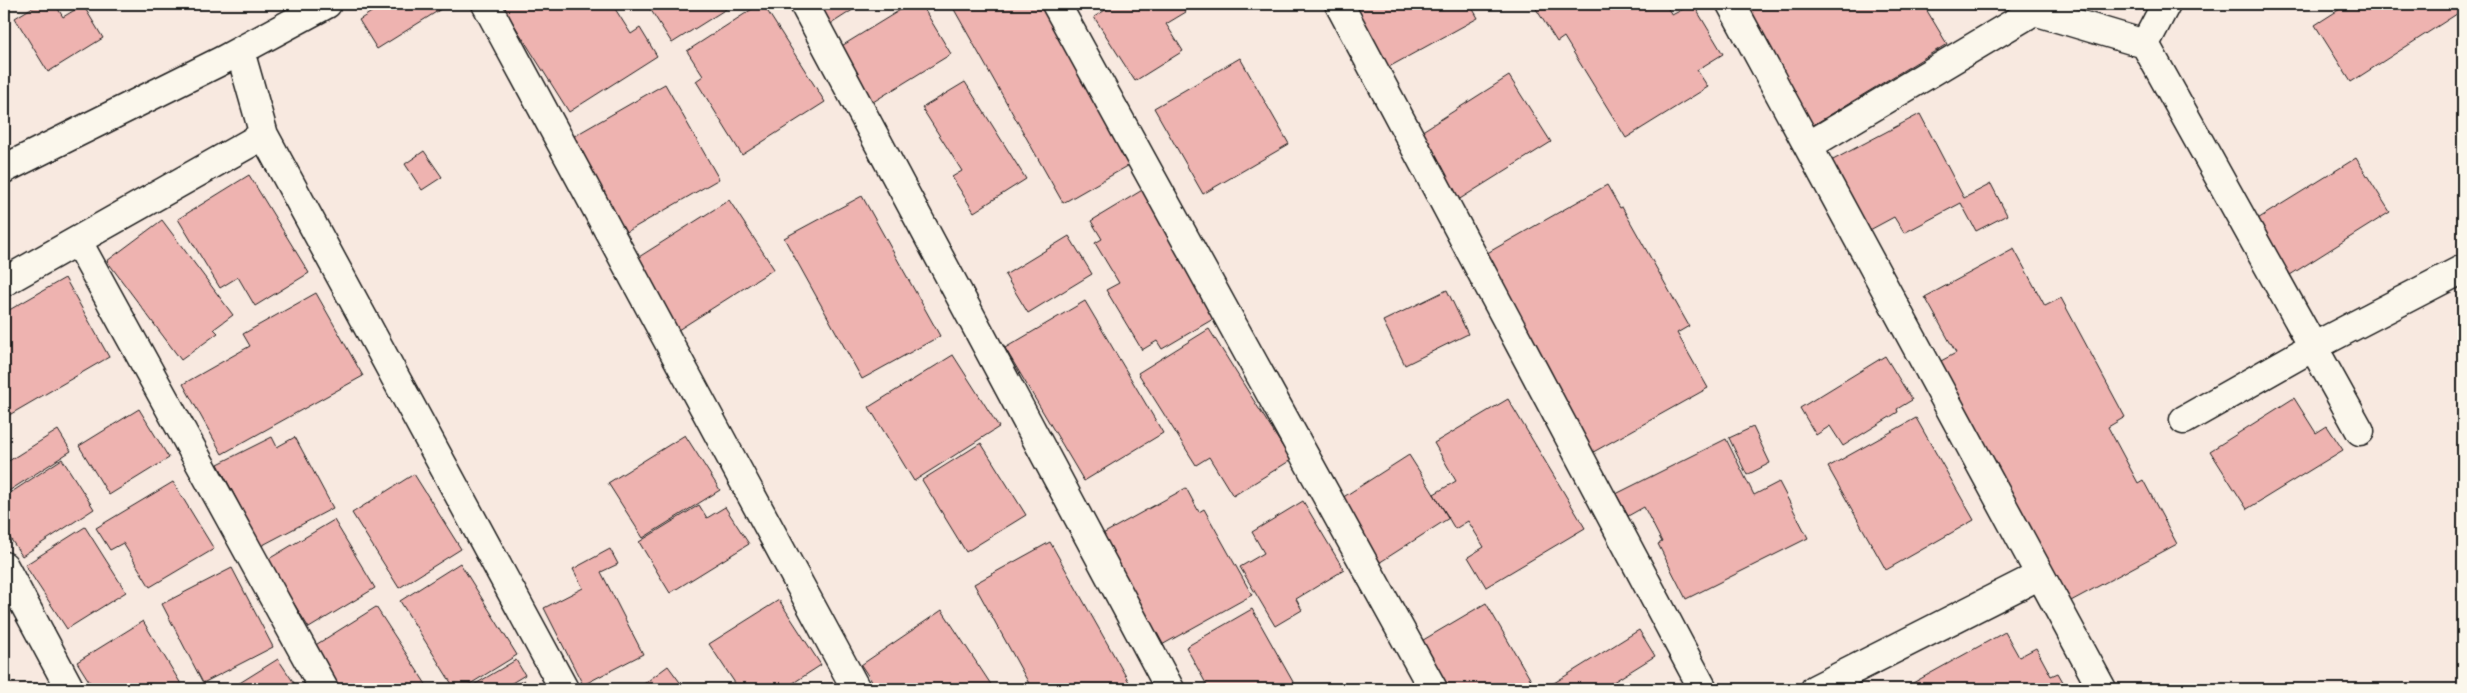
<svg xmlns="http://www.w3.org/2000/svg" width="2467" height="693" font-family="'Patrick Hand',sans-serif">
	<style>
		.building { fill: #eeb3b0; stroke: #1c1c1c }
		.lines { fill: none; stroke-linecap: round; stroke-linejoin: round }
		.minor-casing { stroke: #1c1c1c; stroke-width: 31 }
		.minor { stroke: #fbf7ec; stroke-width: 28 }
	</style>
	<rect width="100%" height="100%" fill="#f8e9e0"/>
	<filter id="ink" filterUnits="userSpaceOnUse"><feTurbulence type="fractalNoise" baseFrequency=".02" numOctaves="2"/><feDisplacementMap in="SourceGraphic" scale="10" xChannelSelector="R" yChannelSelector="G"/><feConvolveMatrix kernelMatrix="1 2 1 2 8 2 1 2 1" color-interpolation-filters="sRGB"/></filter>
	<g filter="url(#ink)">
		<!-- building -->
		<path class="building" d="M 38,4 L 55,4 L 63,17 L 83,5 L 103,38 L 48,72 L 15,18 Z
			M 384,4 L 449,4 L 377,49 L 359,20 Z
			M 501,4 L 612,4 L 631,34 L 640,28 L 657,56 L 569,112 Z
			M 647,4 L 734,4 L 672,43 Z
			M 760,4 L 763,4 L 825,102 L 742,155 L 696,81 L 703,76 L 687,51 Z
			M 807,4 L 862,4 L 823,29 Z
			M 910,4 L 921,4 L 951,54 L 860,110 L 827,55 Z
			M 951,4 L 1043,4 L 1133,163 L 1063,203 Z
			M 1115,4 L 1181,4 L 1186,12 L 1166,24 L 1183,51 L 1135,81 L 1094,17 Z
			M 1352,4 L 1470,4 L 1478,18 L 1387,68 Z
			M 1533,4 L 1665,4 L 1672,15 L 1693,4 L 1723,54 L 1697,70 L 1708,87 L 1626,138 L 1564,37 L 1557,42 Z
			M 1736,4 L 1923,4 L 1947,44 L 1810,127 Z
			M 2348,4 L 2463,4 L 2463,10 L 2351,82 L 2315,25 Z
			M 1240,58 L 1289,144 L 1203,194 L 1154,108 Z
			M 1509,76 L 1551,142 L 1455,202 L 1413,137 Z
			M 965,82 L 1026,179 L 974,212 L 952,177 L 962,171 L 922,108 Z
			M 665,84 L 719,179 L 623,234 L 569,139 Z
			M 1920,114 L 1964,198 L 1991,184 L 2007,215 L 1976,231 L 1961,203 L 1904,233 L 1894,217 L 1868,231 L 1831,161 Z
			M 424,151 L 442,177 L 422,190 L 405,164 Z
			M 2356,158 L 2390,212 L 2290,275 L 2256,220 Z
			M 249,175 L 309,273 L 255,306 L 238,277 L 220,288 L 178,219 Z
			M 1607,185 L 1620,208 L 1622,207 L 1689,326 L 1677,333 L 1708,388 L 1588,455 L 1482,256 Z
			M 1144,189 L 1220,315 L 1162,349 L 1157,341 L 1142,350 L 1106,290 L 1119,283 L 1095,243 L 1102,239 L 1091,221 Z
			M 862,196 L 940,336 L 862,379 L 784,238 Z
			M 729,200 L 774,269 L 675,332 L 631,262 Z
			M 162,220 L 233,315 L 214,329 L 218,333 L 181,360 L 107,261 Z
			M 1069,236 L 1092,274 L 1028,313 L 1005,275 Z
			M 2014,249 L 2045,306 L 2061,298 L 2125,417 L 2108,427 L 2138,483 L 2143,480 L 2177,544 L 2069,602 L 1939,362 L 1956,353 L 1925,297 Z
			M 65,278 L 109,357 L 4,418 L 4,313 Z
			M 1447,290 L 1468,334 L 1405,365 L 1383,321 Z
			M 316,293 L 363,376 L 222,454 L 183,384 L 250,346 L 243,334 Z
			M 1085,301 L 1163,433 L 1084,481 L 1005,348 Z
			M 1209,329 L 1291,460 L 1233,496 L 1209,457 L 1196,465 L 1138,373 Z
			M 953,355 L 999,427 L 914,481 L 869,407 Z
			M 1885,356 L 1912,400 L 1897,409 L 1898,412 L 1843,446 L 1830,426 L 1816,435 L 1800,408 Z
			M 2294,398 L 2316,433 L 2327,426 L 2343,450 L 2247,509 L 2210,451 Z
			M 1508,399 L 1585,528 L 1486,587 L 1468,557 L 1484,547 L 1468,521 L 1455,529 L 1434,494 L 1456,481 L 1434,443 Z
			M 139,409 L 169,458 L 109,495 L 79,446 Z
			M 1916,418 L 1974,520 L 1886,570 L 1828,467 Z
			M 1753,427 L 1770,463 L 1747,475 L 1729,438 Z
			M 58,430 L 71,451 L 4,494 L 4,464 Z
			M 685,435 L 720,490 L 643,538 L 608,483 Z
			M 272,437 L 277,447 L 295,437 L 333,508 L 261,546 L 218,464 Z
			M 1726,439 L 1754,495 L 1779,482 L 1808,538 L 1686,599 L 1658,544 L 1662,542 L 1644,507 L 1628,516 L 1616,494 Z
			M 981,443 L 1026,515 L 966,552 L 922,480 Z
			M 1409,455 L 1449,518 L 1371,568 L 1331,505 Z
			M 62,459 L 94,509 L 22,556 L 4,529 L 4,497 Z
			M 414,474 L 461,549 L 399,588 L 352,513 Z
			M 173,482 L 214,549 L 150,587 L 123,543 L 110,550 L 96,528 Z
			M 1186,488 L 1199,512 L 1204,509 L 1252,595 L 1160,646 L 1099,536 Z
			M 1303,501 L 1344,570 L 1296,599 L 1302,610 L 1275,626 L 1240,567 L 1264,553 L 1252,532 Z
			M 699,505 L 707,518 L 725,507 L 749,544 L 670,593 L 639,542 Z
			M 334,520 L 375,588 L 309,628 L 267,560 Z
			M 85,527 L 126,592 L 67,629 L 25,565 Z
			M 1050,542 L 1133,689 L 1032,689 L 974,584 Z
			M 610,549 L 618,564 L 601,572 L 643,654 L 583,685 L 544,608 L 583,588 L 573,569 Z
			M 460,563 L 517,655 L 462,689 L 455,689 L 400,601 Z
			M 232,568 L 273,647 L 203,683 L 162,604 Z
			M 779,600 L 821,665 L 784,689 L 739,689 L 709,644 Z
			M 1486,603 L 1536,689 L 1438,689 L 1413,646 Z
			M 376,607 L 429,689 L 341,689 L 314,646 Z
			M 1252,609 L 1297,689 L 1209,689 L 1186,647 Z
			M 942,610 L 994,689 L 877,689 L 861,665 Z
			M 143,621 L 184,689 L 94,689 L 77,662 Z
			M 1639,630 L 1655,656 L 1602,689 L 1547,689 L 1546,688 Z
			M 2005,632 L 2019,657 L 2036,648 L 2051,676 L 2058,673 L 2067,689 L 1902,689 Z
			M 278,659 L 298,689 L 230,689 Z
			M 516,660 L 525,675 L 502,689 L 474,689 L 472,686 Z
			M 668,666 L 685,689 L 637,689 Z
			M 524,680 L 529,689 L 508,689 Z"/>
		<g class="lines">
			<!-- minor casing -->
			<g class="minor-casing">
				<path id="minor" d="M 486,4 L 856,689
					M 804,4 L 1170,689
					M 1056,4 L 1433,689
					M 1339,4 L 1703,689
					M 1731,4 L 2102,689
					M 2145,44 L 2360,431
					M 240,51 L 264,135 L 564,689
					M 1808,146 L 2034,11 L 2145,44 L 2166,4
					M 4,169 L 223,60 L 327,4
					M 78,242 L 324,689
					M 4,282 L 264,135
					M 2184,420 L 2313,347 L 2463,269
					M 4,566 L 70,689
					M 1815,689 L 2040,575"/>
			</g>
			<!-- minor -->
			<use href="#minor" class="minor"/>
		</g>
	</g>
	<!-- margin -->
	<rect width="2467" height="693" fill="none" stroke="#fbf7ec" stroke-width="20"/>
	<rect x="10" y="10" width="2447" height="673" fill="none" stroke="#1c1c1c" stroke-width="2" filter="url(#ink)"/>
</svg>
